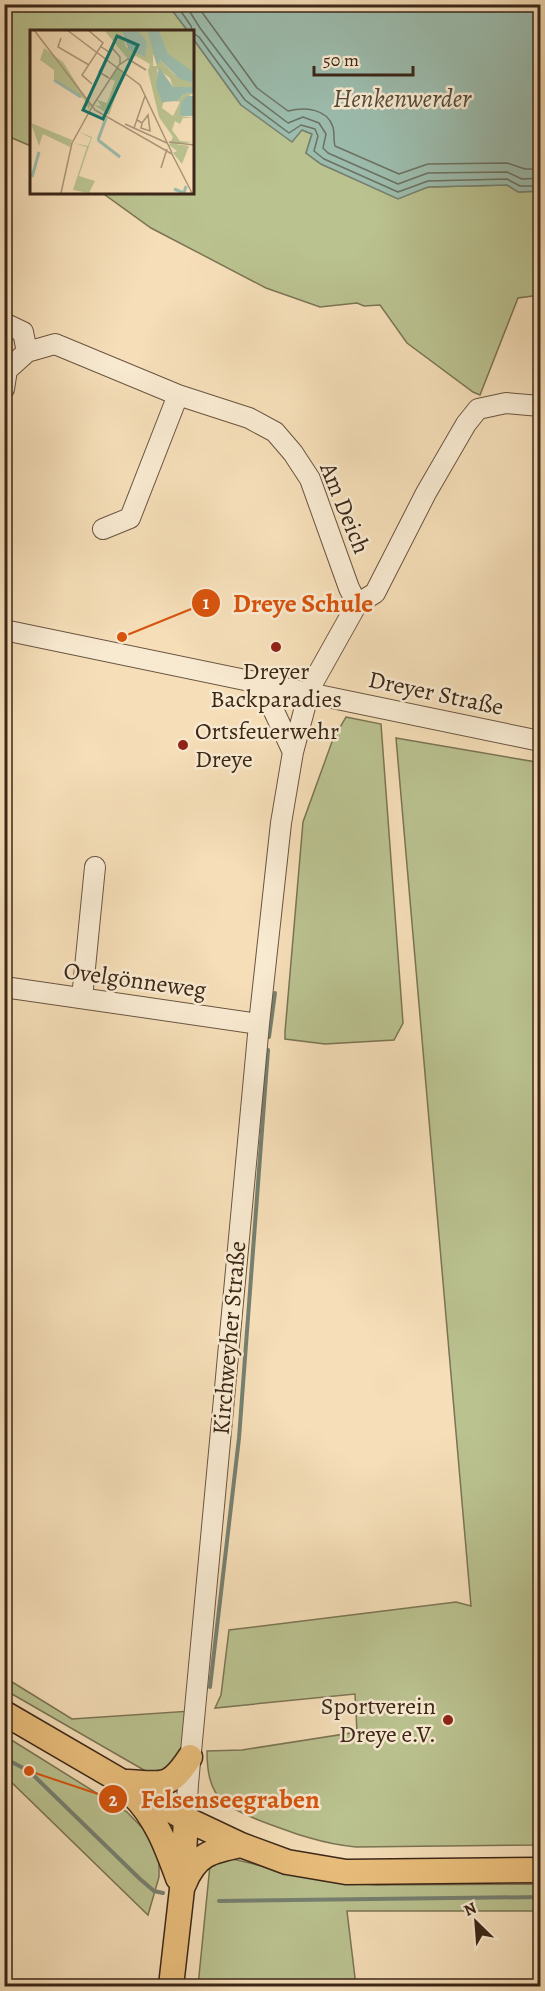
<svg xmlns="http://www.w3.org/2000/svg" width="545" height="1991" font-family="Alegreya,serif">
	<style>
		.green { fill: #bac290; stroke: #7b7454; stroke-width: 1.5 }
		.water { fill: #9cbcad; stroke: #768071; stroke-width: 1.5 }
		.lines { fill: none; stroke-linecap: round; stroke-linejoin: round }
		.shore { stroke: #6c7262; stroke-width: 1.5 }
		.stream { stroke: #768071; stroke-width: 4 }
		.minor-casing { stroke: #6a5540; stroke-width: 22 }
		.major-casing { stroke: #3c2718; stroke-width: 27 }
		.minor { stroke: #f8ead1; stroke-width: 20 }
		.major { stroke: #eabf7c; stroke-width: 24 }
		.poi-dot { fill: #8f2418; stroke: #f8ead1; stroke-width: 2 }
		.labels { text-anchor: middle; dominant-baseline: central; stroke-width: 5; stroke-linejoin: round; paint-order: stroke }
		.street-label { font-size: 24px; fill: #3c2718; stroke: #f8ead1 }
		.poi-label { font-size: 24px; fill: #3c2718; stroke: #f8ead1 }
		.water-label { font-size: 26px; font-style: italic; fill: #544c3d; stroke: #f8ead1 }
		.inset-river { fill: none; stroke: #9cbcad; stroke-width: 3 }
		.inset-road { fill: none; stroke: #ab9578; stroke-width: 1.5 }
		.view { fill: #0f766e; fill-opacity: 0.15; stroke: #0f766e; stroke-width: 3 }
		.inset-edge { fill: none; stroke: #3c2718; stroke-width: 3 }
		.leader { fill: none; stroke: #d7540d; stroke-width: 2 }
		.callout-dot { fill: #d7540d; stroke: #f8ead1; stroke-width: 2 }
		.mark-label { font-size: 18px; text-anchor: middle; font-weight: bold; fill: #fff }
		.callout-label { font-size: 26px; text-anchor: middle; font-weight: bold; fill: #d7540d; stroke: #f8ead1; stroke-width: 5; stroke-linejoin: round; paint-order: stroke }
	</style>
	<rect width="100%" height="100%" fill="#f5deb8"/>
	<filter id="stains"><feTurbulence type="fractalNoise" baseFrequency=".00333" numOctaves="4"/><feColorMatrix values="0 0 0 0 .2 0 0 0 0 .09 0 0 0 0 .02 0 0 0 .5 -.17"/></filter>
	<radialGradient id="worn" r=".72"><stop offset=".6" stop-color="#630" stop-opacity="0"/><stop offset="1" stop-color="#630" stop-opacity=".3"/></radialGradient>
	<!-- green -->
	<path class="green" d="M 4,5 L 168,5 L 188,31 L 32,32 L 31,146 L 5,135 Z
		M 192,37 L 241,105 L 312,134 L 306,153 L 321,164 L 398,198 L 428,187 L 507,185 L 519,192 L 540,191 L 540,295 L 518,298 L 480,395 L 473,392 L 407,343 L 380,305 L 364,306 L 357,303 L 320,307 L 266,288 L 151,228 L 101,192 L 192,192 Z
		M 346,717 L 381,724 L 403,1023 L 394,1040 L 325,1044 L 285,1039 L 285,1032 L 303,822 L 333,739 Z
		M 396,738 L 536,762 L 540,813 L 540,1845 L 356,1847 C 322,1844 293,1833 261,1821 C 249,1816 234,1811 224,1802 C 209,1790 207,1769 207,1751 L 242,1750 L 357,1732 L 355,1694 L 215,1708 L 221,1695 L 229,1630 L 456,1602 L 471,1606 Z
		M 4,1677 L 72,1719 L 191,1711 L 182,1756 L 156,1777 L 5,1690 Z
		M 5,1736 L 127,1812 L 151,1837 L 159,1861 L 159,1877 L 148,1915 L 5,1776 Z
		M 224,1857 L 325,1881 L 376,1885 L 540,1884 L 540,1911 L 347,1911 L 356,1986 L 198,1986 L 210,1865 Z"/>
	<!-- water -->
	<path class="water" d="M 168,5 L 540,5 L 540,191 L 518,192 L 507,185 L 428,187 L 398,199 L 321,164 L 306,153 L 312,134 L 302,130 L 292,142 L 241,105 L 192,37 L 192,32 L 188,31 Z"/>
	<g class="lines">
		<!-- shore -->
		<path class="shore" d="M 176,4 L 191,26 L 193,33 L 199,37 L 245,100 L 289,133 L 301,125 L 315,129 L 318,136 L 314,151 L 324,159 L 398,192 L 428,181 L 507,179 L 520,186 L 540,186
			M 185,4 L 200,28 L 251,95 L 288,123 L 303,117 L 319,123 L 326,134 L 323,148 L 328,153 L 398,184 L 428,173 L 507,172 L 522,179 L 540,178
			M 196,4 L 257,88 L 288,111 C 304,107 327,108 333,127 C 335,134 333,140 335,146 L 399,174 L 428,164 L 507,163 L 525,169 L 540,169"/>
		<!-- stream -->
		<path class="stream" d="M 269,1037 L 275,993
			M 210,1687 L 239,1438 L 268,1050
			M 4,1758 L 29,1771 L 140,1879 L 154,1891 L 163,1893
			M 219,1901 L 540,1897"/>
		<!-- minor casing -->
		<g class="minor-casing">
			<path id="minor" d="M 4,323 L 23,332 L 27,352
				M 4,389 L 7,370 L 27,352 L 55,344 L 178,395 L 249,418 L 275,432 L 293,453 L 310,479 L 349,588 L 357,604
				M 103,529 L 130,518 L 178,395
				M 4,630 L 540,741
				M 251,681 L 272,707 L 293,752
				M 4,987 L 259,1024
				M 82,998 L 95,867
				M 186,1819 L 188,1784 L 259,1024 L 281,823 L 293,752 L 309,692 L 315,679 L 357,604 L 375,593 L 426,493 L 466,424 L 478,409 L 506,403 L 540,406"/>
		</g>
		<!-- major casing -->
		<g class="major-casing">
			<path id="major" d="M 4,1713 L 186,1819 L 241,1845 L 287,1862 L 346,1872 L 540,1870
				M 127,1782 C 163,1784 169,1789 190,1757
				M 132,1794 C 156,1817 167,1848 178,1878
				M 184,1884 C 196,1854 211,1851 241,1845
				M 171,1986 L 182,1889 L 186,1819"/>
		</g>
		<!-- minor -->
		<use href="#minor" class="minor"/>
		<!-- major -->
		<use href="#major" class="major"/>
	</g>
	<!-- markers -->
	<g class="poi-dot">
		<circle cx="276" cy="647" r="6"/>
		<circle cx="183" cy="745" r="6"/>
		<circle cx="448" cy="1720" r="6"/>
	</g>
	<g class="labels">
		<!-- street labels -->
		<g class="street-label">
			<text transform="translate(345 508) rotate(68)">Am Deich</text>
			<text transform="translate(436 693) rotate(12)">Dreyer Straße</text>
			<text transform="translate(135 980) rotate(8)">Ovelgönneweg</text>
			<text transform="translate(229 1338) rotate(-85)">Kirchweyher Straße</text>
		</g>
		<!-- poi labels -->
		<g class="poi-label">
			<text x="276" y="671">Dreyer<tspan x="276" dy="28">Backparadies</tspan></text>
			<text x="195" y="731" text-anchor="start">Ortsfeuerwehr<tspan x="195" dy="28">Dreye</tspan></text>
			<text x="436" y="1706" text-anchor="end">Sportverein<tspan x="436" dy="28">Dreye e.V.</tspan></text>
		</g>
		<!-- water labels -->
		<g class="water-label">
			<text x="402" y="98">Henkenwerder</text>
		</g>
	</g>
	<!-- overview -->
	<g transform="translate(30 30)">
		<rect width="164" height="164" fill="#f5deb8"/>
		<path d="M 74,0 L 91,0 L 96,17 L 112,26 L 117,13 L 108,0 L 117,0 L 126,26 L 127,33 L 123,24 L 123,36 L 127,36 L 129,29 L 144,44 L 163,53 L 163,57 L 143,57 L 140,48 L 127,39 L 132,71 L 147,71 L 154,64 L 163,63 L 151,72 L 151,86 L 163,88 L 153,88 L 150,94 L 145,91 L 142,100 L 150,111 L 163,112 L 146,114 L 159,116 L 152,134 L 143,123 L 147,121 L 139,115 L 143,107 L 129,87 L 118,41 L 120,34 L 106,26 L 98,29 ZM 141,70 L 150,72 L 143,86 L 132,78 L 133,73 ZM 129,0 L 163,0 L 163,42 L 148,35 L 138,25 ZM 14,18 L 33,32 L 60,75 L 59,80 L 54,69 L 24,50 L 24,40 L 10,30 ZM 88,38 L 94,43 L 79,85 L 64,75 L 71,76 L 67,70 L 77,73 L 85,51 L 80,49 ZM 1,93 L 42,110 L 40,117 L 13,104 L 9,116 ZM 49,102 L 62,107 L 49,146 L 65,151 L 59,163 L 43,160 L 57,117 L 43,113 L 58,116 L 61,108 Z" fill="#bac290" fill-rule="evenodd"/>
		<path d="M 91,0 L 108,0 L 117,12 L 115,27 L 99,20 ZM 117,0 L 129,0 L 138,24 L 163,42 L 163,53 L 150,49 L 130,30 L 127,36 ZM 129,37 L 143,57 L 163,57 L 163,63 L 154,64 L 147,71 L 132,72 L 126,56 ZM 157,66 L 163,66 L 163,86 L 150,86 L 151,72 Z" fill="#9cbcad"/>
		<path class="inset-river" d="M 24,50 L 51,67M 68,110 L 76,88M 68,110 L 90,127M 2,147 L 9,122M 144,159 L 154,163 L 156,156"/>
		<path class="inset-road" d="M 4,0 L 65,80 L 142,124 L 162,163M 37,0 L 110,55 L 142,123M 58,0 L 73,13 L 52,45 L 62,54M 31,8 L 28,17 L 59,35M 70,16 L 79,22 L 83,19 L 90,27 L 90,34M 73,35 L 69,42 L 79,48M 62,77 L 89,35 L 98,29 L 116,40M 107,90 L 112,93 L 118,85 L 120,101 L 111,98 L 112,93M 95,94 L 137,113M 104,98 L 115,66M 139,112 L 164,115M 131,138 L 137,119M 31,163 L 42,113 L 62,77"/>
		<path class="view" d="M 87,6 L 108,15 L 73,89 L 53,80 Z"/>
		<rect width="164" height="164" class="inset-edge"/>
	</g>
	<!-- callouts -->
	<path class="leader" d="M122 637L206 603M29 1771L113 1799"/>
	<g class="callout-dot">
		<circle cx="122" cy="637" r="6"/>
		<circle cx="29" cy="1771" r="6"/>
		<circle cx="206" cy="603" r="15"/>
		<circle cx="113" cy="1799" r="15"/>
	</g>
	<g class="mark-label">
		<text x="206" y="609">1</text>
		<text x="113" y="1806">2</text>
	</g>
	<g class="callout-label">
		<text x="303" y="612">Dreye Schule</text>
		<text x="230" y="1808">Felsenseegraben</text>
	</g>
	<!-- margin -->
	<rect width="545" height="1991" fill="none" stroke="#f5deb8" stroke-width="24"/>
	<rect x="6" y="6" width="533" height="1979" fill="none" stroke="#3c2718" stroke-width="3"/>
	<rect x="12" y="12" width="521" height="1967" fill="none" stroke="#3c2718" stroke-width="1.5"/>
	<!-- north arrow -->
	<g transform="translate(476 1922) rotate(335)" stroke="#f8ead1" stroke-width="4.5" paint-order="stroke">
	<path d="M0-4.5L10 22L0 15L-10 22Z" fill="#3c2718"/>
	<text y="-9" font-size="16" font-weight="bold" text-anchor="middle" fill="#3c2718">N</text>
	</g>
	<!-- scale -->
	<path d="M314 66v9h99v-9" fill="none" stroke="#3c2718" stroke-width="3"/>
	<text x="323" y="66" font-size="18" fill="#3c2718" stroke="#f8ead1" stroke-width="4.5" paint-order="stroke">50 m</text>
	<rect width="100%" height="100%" filter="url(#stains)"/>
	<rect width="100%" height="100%" fill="url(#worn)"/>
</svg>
